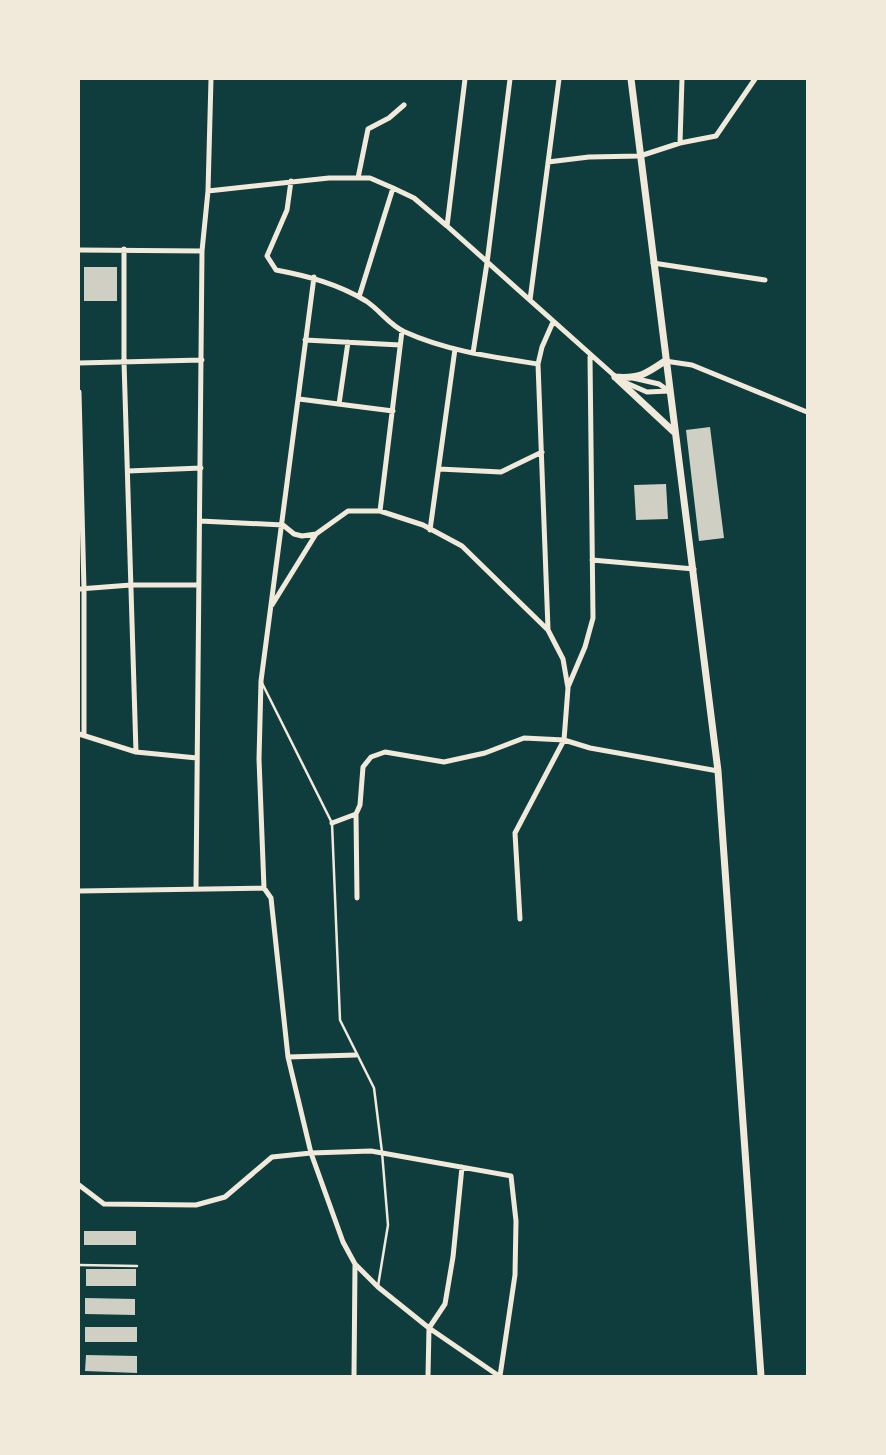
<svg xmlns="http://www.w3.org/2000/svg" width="886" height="1455" font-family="'IBM Plex Sans',sans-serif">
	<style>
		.building { fill: #cfcfc3 }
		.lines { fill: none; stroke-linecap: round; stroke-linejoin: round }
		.service { stroke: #f1e9da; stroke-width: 2.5 }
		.minor { stroke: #f1e9da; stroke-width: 5 }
		.tertiary { stroke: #f1e9da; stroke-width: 7 }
	</style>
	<rect width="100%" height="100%" fill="#0f3d3e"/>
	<!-- building -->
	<path class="building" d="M 84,267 L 117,267 L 117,301 L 84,301 Z
		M 710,427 L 724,538 L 699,541 L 686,430 Z
		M 666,484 L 668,519 L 636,520 L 634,485 Z
		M 84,1231 L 136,1231 L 136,1245 L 84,1245 Z
		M 86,1269 L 136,1269 L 136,1286 L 86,1286 Z
		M 85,1298 L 135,1299 L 135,1315 L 85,1314 Z
		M 85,1327 L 137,1327 L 137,1342 L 85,1342 Z
		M 86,1355 L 137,1356 L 137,1373 L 85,1371 Z"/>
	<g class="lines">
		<!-- service -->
		<path class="service" d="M 262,683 L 332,823 L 340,1020 L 374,1088 L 382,1152 L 388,1225 L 378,1286
			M 79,1265 L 137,1266"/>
		<!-- minor -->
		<path class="minor" d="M 680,143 L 682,79
			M 548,162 L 589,157 L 640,156 L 680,143 L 716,136 L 755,79
			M 358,178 L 368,129 L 389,118 L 404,105
			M 291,181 L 287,210 L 267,256 L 276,270 C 308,276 338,284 366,301 C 380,310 390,326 405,332 C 447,351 493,357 538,364
			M 208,191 L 329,178 L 370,178 L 393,188 L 414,198 L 447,226 L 617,378
			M 447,226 L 465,79
			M 124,249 L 124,362 L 136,752
			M 79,250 L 202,251
			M 653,263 L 765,280
			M 359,297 L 393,188
			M 530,300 L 559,79
			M 305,340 L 400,345
			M 473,353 L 487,263 L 510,79
			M 665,361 L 692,365 L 807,412
			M 79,363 L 202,360
			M 633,378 L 659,384 L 669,391
			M 624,382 L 647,392 L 669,391
			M 79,392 L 84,589 L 84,734
			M 299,399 L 393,411
			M 339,404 L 348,342
			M 439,469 L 501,472 L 542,452
			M 128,471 L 201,468
			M 380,511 L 402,331
			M 200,521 L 283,525 L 294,534 L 302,536 L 316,534
			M 430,530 L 455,349
			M 592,560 L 694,569
			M 79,589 L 131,585 L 198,585
			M 272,605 L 316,534 L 348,511 L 380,511 L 423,525 L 462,546 L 548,630 L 563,659 L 568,688 L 564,740 L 515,833 L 520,919
			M 548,629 L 538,364 L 542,347 L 553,322
			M 568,687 L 585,647 L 593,618 L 590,357
			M 79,734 L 136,752 L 197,758
			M 356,814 L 357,898
			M 332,823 L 356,814 L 360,805 L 363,767 L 371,757 L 385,752 L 444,762 L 485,753 L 524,738 L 564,740 L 590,748 L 718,771
			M 196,888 L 202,251 L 208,191 L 211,79
			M 264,888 L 259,759 L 261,681 L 314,277
			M 79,891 L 264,888 L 271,898 L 288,1057 L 311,1153 L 343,1242 L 355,1264 L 378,1287 L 429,1328 L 499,1376
			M 288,1057 L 356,1055
			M 79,1185 L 104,1204 L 196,1205 L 225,1197 L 272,1157 L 311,1153 L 371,1151 L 511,1176 L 516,1221 L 515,1275 L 500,1376
			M 354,1376 L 355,1264
			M 428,1376 L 429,1328 L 445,1304 L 453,1257 L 462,1167"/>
		<!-- tertiary -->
		<path class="tertiary" d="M 631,79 L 718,771 L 761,1376
			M 615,377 L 674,432
			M 615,377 C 639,379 646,374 665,361"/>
	</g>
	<!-- border -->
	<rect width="886" height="1455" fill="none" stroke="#f1e9da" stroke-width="160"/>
</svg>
